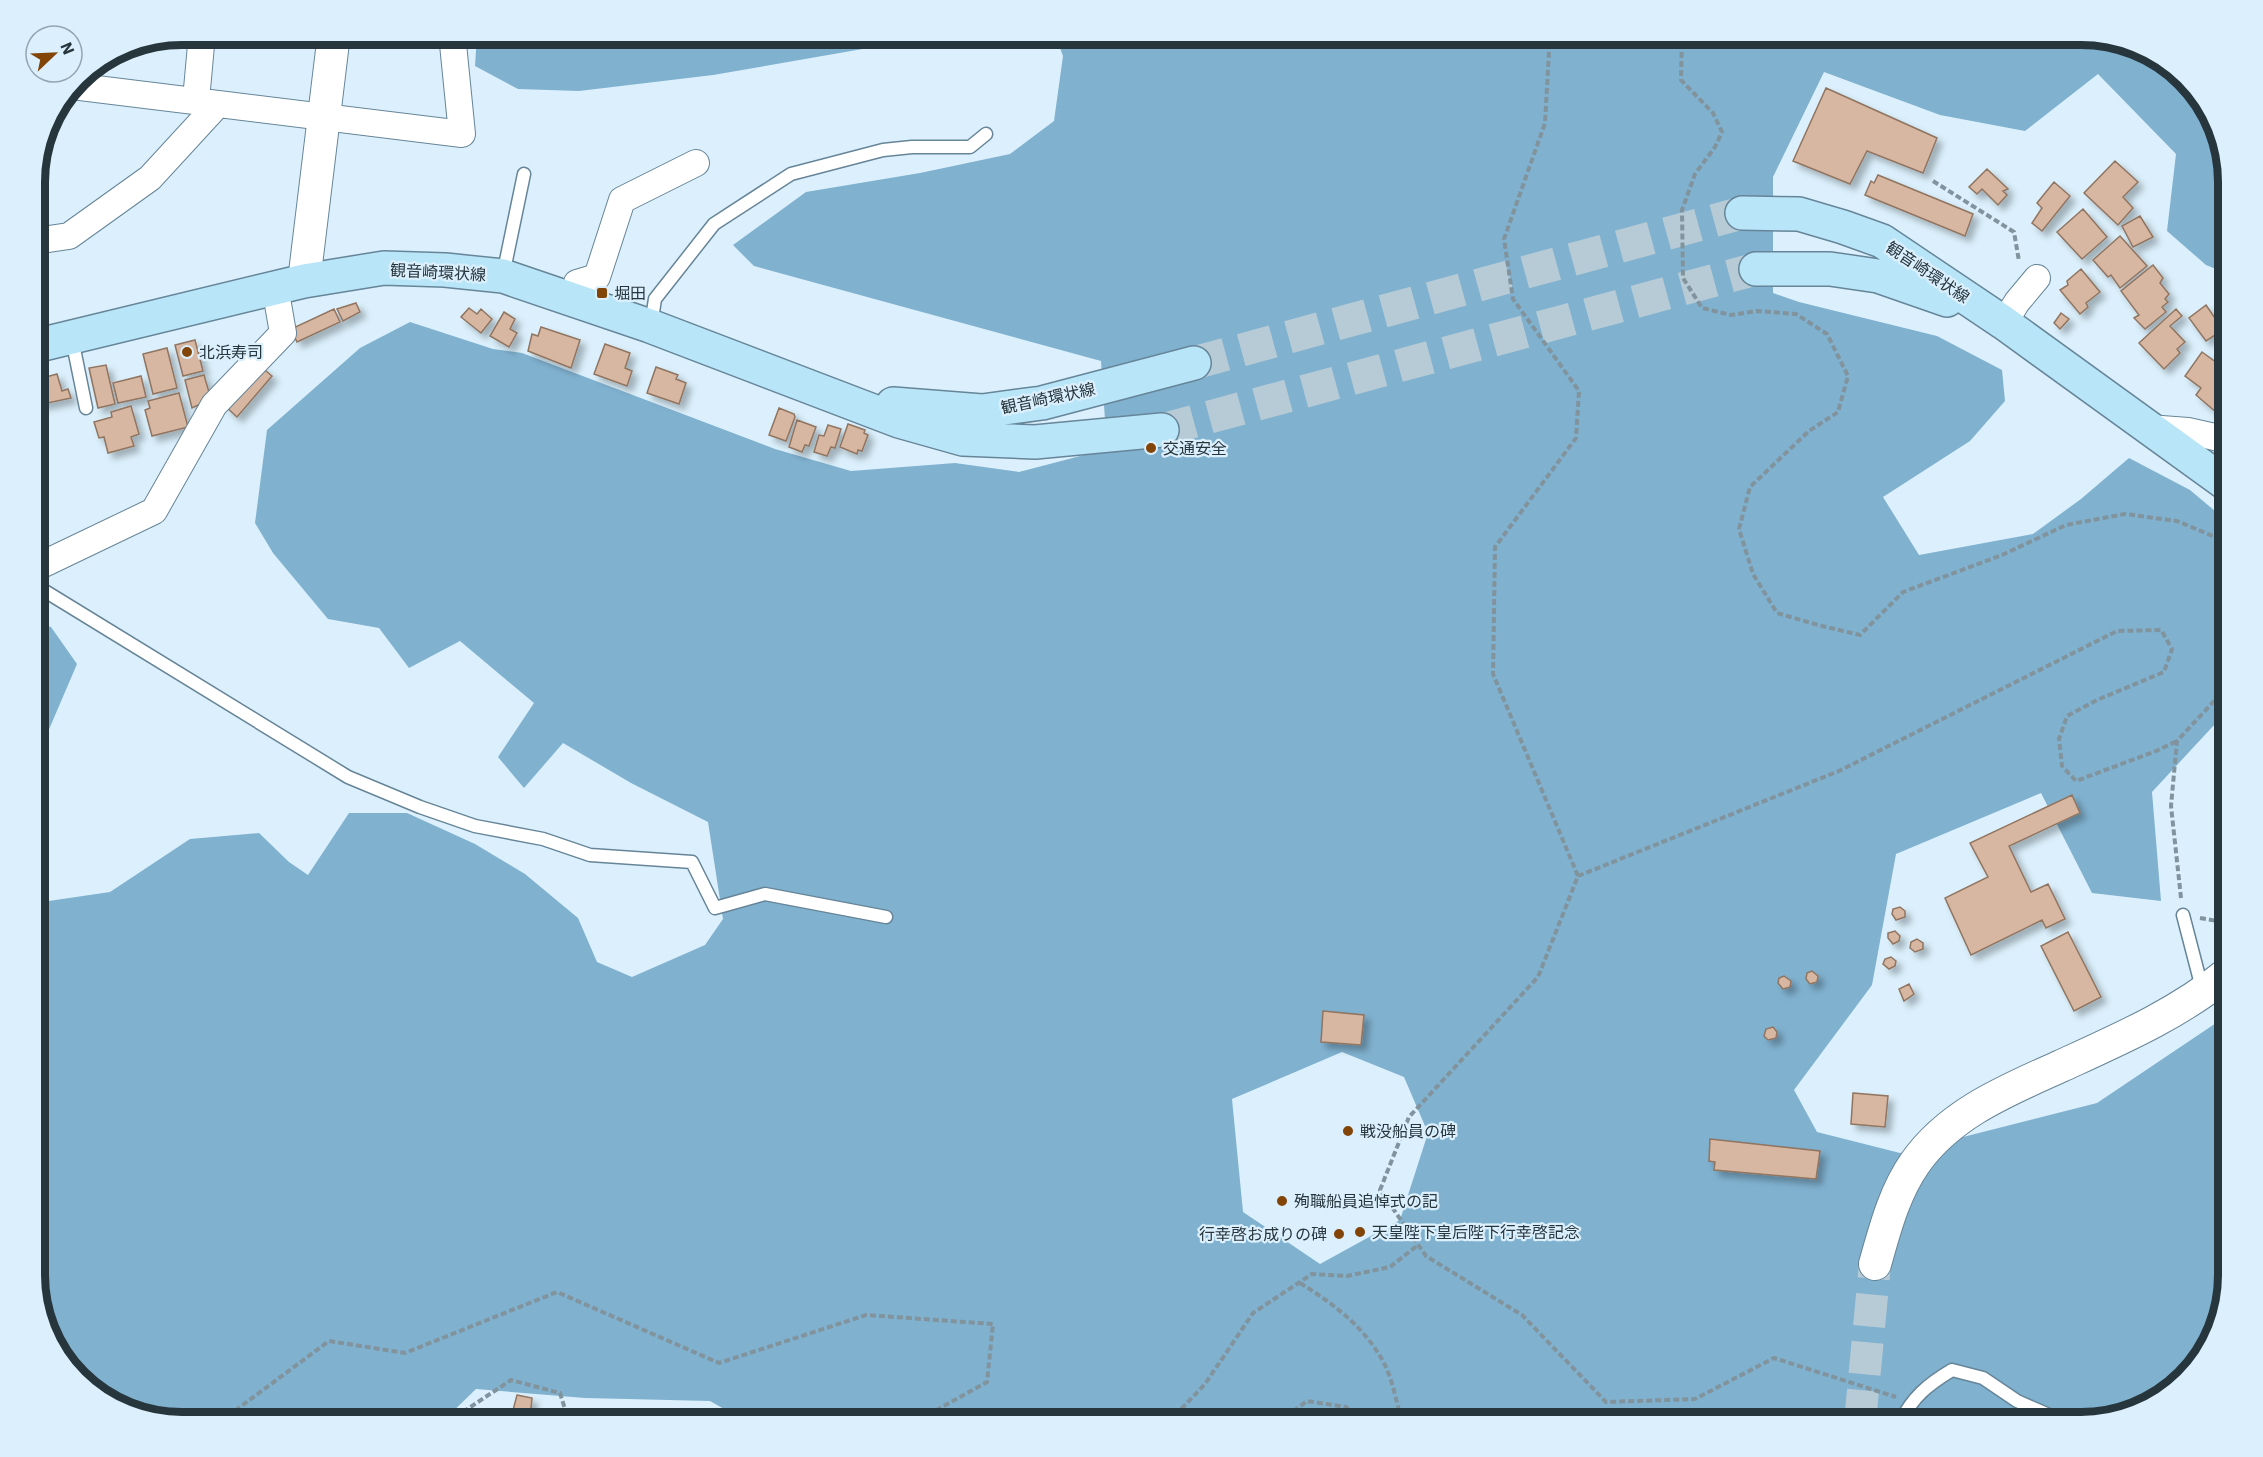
<svg xmlns="http://www.w3.org/2000/svg" width="2263" height="1457" font-family="'IBM Plex Sans','Noto Sans JP',sans-serif">
	<style>
		.forest { fill: #80b1cf; fill-rule: evenodd }
		.building { fill: #d7b7a2; stroke: #907460; stroke-width: 1.5; filter: url(#shadow) }
		.lines { fill: none; stroke-linecap: round; stroke-linejoin: round }
		.tertiary-tunnel { stroke: #b7cbd6; stroke-width: 32; stroke-dasharray: 32 16; stroke-linecap: butt }
		.secondary-tunnel { stroke: #b7cbd6; stroke-width: 33; stroke-dasharray: 33 16; stroke-linecap: butt }
		.service-casing { stroke: #668598; stroke-width: 15 }
		.minor-casing { stroke: #668598; stroke-width: 28 }
		.tertiary-casing { stroke: #668598; stroke-width: 34 }
		.secondary-casing { stroke: #668598; stroke-width: 36 }
		.path { stroke: #81939d; stroke-width: 4; stroke-dasharray: 6 3; stroke-linecap: butt }
		.service { stroke: #fff; stroke-width: 12 }
		.minor { stroke: #fff; stroke-width: 26 }
		.tertiary { stroke: #fff; stroke-width: 32 }
		.secondary { stroke: #b9e5f8; stroke-width: 33 }
		.poi-dot { fill: #834407; stroke: #dbf0fc; stroke-width: 2 }
		.labels { text-anchor: middle; dominant-baseline: central; stroke-width: 4.5; stroke-linejoin: round; paint-order: stroke }
		.street-label { font-size: 16px; fill: #27353d; stroke: #dbf0fc }
		.poi-label { font-size: 16px; fill: #27353d; stroke: #dbf0fc; text-anchor: start }
		.rim { fill: none; stroke: #27353d; stroke-width: 8 }
	</style>
	<defs>
		<filter id="shadow"><feDropShadow dx="5.5" dy="5.5" stdDeviation="3" flood-color="#0004"/></filter>
	</defs>
	<rect width="100%" height="100%" fill="#dbf0fc"/>
	<!-- forest -->
	<path class="forest" d="M 2081,34 L 2163,59 L 2209,108 L 2228,181 L 2228,274 L 2206,265 L 2167,231 L 2176,154 L 2098,74 L 2025,131 L 1940,115 L 1824,72 L 1773,177 L 1773,293 L 1799,302 L 1937,336 L 2002,370 L 2005,401 L 1970,441 L 1883,497 L 1919,555 L 2033,534 L 2081,499 L 2129,458 L 2190,490 L 2228,522 L 2228,710 L 2152,792 L 2161,901 L 2092,893 L 2041,793 L 1896,854 L 1872,985 L 1794,1090 L 1817,1132 L 1900,1153 L 2097,1103 L 2228,1015 L 2228,1276 L 2204,1357 L 2155,1403 L 2082,1422 L 747,1422 L 710,1401 L 585,1398 L 476,1389 L 442,1422 L 182,1422 L 100,1398 L 54,1349 L 35,1285 L 35,903 L 110,892 L 190,839 L 259,833 L 289,862 L 308,875 L 349,813 L 407,813 L 475,844 L 525,874 L 578,918 L 597,962 L 632,977 L 705,945 L 723,919 L 708,822 L 631,783 L 563,743 L 524,788 L 498,757 L 534,703 L 460,641 L 409,668 L 379,628 L 328,619 L 273,553 L 255,523 L 267,430 L 360,348 L 410,322 L 493,349 L 522,353 L 775,449 L 851,471 L 955,463 L 1019,472 L 1107,449 L 1101,361 L 754,266 L 733,245 L 806,192 L 920,173 L 1010,154 L 1054,121 L 1063,56 L 1057,40 L 874,47 L 713,75 L 579,91 L 518,89 L 475,66 L 477,35 ZM 1342,1052 L 1404,1077 L 1428,1133 L 1400,1220 L 1320,1264 L 1243,1212 L 1232,1099 Z
		M 35,622 L 51,627 L 77,664 L 35,762 Z"/>
	<!-- building -->
	<path class="building" d="M 1826,88 L 1937,138 L 1923,173 L 1867,151 L 1850,184 L 1793,161 Z
		M 2115,161 L 2138,182 L 2123,197 L 2133,208 L 2118,225 L 2084,193 Z
		M 1987,169 L 2008,189 L 2003,191 L 2007,195 L 1998,205 L 1982,189 L 1977,194 L 1969,187 Z
		M 1878,175 L 1973,214 L 1965,236 L 1865,195 L 1871,181 L 1874,183 Z
		M 2054,182 L 2070,196 L 2042,231 L 2032,223 L 2042,208 L 2037,203 Z
		M 2083,209 L 2107,237 L 2082,259 L 2057,232 Z
		M 2140,216 L 2153,237 L 2133,247 L 2122,226 Z
		M 2120,236 L 2147,266 L 2120,288 L 2111,275 L 2108,277 L 2093,260 Z
		M 2153,265 L 2163,278 L 2160,283 L 2169,294 L 2165,299 L 2168,302 L 2162,307 L 2166,312 L 2145,329 L 2134,318 L 2139,315 L 2121,291 Z
		M 2081,269 L 2100,292 L 2086,303 L 2088,307 L 2080,314 L 2060,290 L 2068,285 L 2067,281 Z
		M 356,303 L 360,312 L 343,321 L 337,309 Z
		M 2206,305 L 2223,330 L 2206,341 L 2189,318 Z
		M 469,308 L 477,314 L 481,309 L 492,319 L 481,333 L 461,317 Z
		M 334,309 L 340,322 L 297,342 L 291,329 Z
		M 2176,309 L 2182,316 L 2170,326 L 2185,342 L 2177,349 L 2180,353 L 2164,369 L 2139,343 Z
		M 504,312 L 515,319 L 510,329 L 517,333 L 509,347 L 490,336 Z
		M 2061,313 L 2069,319 L 2060,329 L 2054,323 Z
		M 541,327 L 580,340 L 571,368 L 528,351 L 532,334 L 538,336 Z
		M 195,340 L 203,371 L 183,376 L 175,345 Z
		M 605,344 L 630,353 L 625,368 L 632,371 L 627,386 L 594,374 Z
		M 167,348 L 177,388 L 153,394 L 143,354 Z
		M 2202,352 L 2228,371 L 2228,404 L 2225,402 L 2217,413 L 2196,395 L 2201,388 L 2185,376 Z
		M 106,365 L 115,404 L 98,408 L 89,368 Z
		M 260,366 L 272,376 L 237,417 L 225,406 Z
		M 656,367 L 678,375 L 676,379 L 686,383 L 679,404 L 647,393 Z
		M 57,374 L 62,391 L 68,389 L 71,398 L 43,404 L 42,402 L 38,403 L 35,380 Z
		M 204,375 L 211,399 L 192,408 L 185,380 Z
		M 141,376 L 146,397 L 118,403 L 113,383 Z
		M 179,393 L 188,427 L 152,436 L 145,410 L 150,408 L 148,401 Z
		M 131,406 L 139,434 L 131,437 L 134,446 L 108,453 L 104,437 L 99,438 L 94,422 L 112,417 L 111,412 Z
		M 779,408 L 794,414 L 795,417 L 786,441 L 769,435 Z
		M 797,420 L 816,427 L 809,446 L 805,445 L 802,452 L 789,447 Z
		M 848,424 L 865,430 L 864,433 L 868,435 L 862,451 L 858,450 L 857,454 L 840,447 Z
		M 828,425 L 841,429 L 835,448 L 831,447 L 827,456 L 814,452 L 819,435 L 824,436 Z
		M 2072,795 L 2080,813 L 2009,846 L 2031,892 L 2048,884 L 2065,919 L 2046,928 L 2042,920 L 1971,955 L 1945,898 L 1988,877 L 1970,843 Z
		M 1900,907 L 1905,911 L 1905,917 L 1896,920 L 1892,914 L 1893,909 Z
		M 1895,931 L 1900,936 L 1899,941 L 1893,944 L 1888,938 L 1888,933 Z
		M 2068,932 L 2101,997 L 2074,1011 L 2041,946 Z
		M 1917,939 L 1923,943 L 1923,949 L 1915,952 L 1910,948 L 1911,942 Z
		M 1891,957 L 1896,961 L 1895,966 L 1889,969 L 1883,964 L 1885,959 Z
		M 1812,971 L 1818,976 L 1817,982 L 1810,984 L 1806,979 L 1807,973 Z
		M 1784,976 L 1791,981 L 1790,987 L 1783,989 L 1778,983 L 1779,978 Z
		M 1909,984 L 1914,994 L 1904,1001 L 1899,989 Z
		M 1323,1011 L 1364,1015 L 1361,1045 L 1321,1042 Z
		M 1773,1027 L 1777,1032 L 1776,1038 L 1768,1040 L 1764,1036 L 1766,1029 Z
		M 1853,1093 L 1888,1096 L 1885,1127 L 1851,1124 Z
		M 1710,1139 L 1820,1151 L 1816,1179 L 1714,1170 L 1715,1162 L 1709,1161 Z
		M 517,1395 L 532,1398 L 530,1418 L 512,1414 Z"/>
	<g class="lines">
		<!-- tertiary-tunnel -->
		<path class="tertiary-tunnel" d="M 1860,1422 L 1875,1264"/>
		<!-- secondary-tunnel -->
		<path class="secondary-tunnel" d="M 1194,363 L 1742,213
			M 1162,430 L 1756,269"/>
		<!-- service casing -->
		<g class="service-casing">
			<path id="service" d="M 503,275 L 524,174
				M 651,325 L 655,299 L 714,224 L 791,174 L 883,150 L 912,147 L 970,147 L 986,134
				M 72,339 L 86,408
				M 35,585 L 348,777 L 420,807 L 475,826 L 543,839 L 590,855 L 692,862 L 715,908 L 765,894 L 886,917
				M 2183,915 L 2203,992
				M 1900,1422 C 1913,1397 1927,1385 1952,1370 L 1983,1378 L 2017,1401 L 2065,1422
				M 2075,1422 L 2084,1422"/>
		</g>
		<!-- minor casing -->
		<g class="minor-casing">
			<path id="minor" d="M 72,86 L 462,134 L 452,34
				M 196,100 L 202,34
				M 35,241 L 69,236 L 150,178 L 218,104
				M 573,300 L 577,283 L 597,277 L 622,200 L 696,163
				M 2004,323 L 2017,302 L 2037,278
				M 2148,428 L 2188,431 L 2228,440
				M 35,568 L 154,511 L 214,405 L 283,333 L 275,287"/>
		</g>
		<!-- tertiary casing -->
		<g class="tertiary-casing">
			<path id="tertiary" d="M 304,281 L 334,34
				M 1875,1264 C 1885,1229 1894,1193 1915,1163 C 1950,1113 2008,1090 2061,1066 C 2120,1039 2178,1014 2228,973"/>
		</g>
		<!-- secondary casing -->
		<g class="secondary-casing">
			<path id="secondary" d="M 1742,213 L 1799,214 L 1843,227 L 1882,241 L 2004,323 L 2228,485
				M 1756,269 L 1830,269 L 1878,276 L 1947,300
				M 35,346 L 304,281 L 384,268 L 445,270 L 503,276 L 650,326 L 899,421 L 963,439 L 1035,442 L 1162,430
				M 893,404 L 982,411 L 1042,403 L 1194,363"/>
		</g>
		<!-- path -->
		<path class="path" d="M 1550,34 L 1545,123 L 1504,239 L 1513,299 L 1579,391 L 1576,438 L 1495,547 L 1493,674 L 1578,876 L 1538,977 L 1409,1117 L 1380,1190 L 1426,1256 L 1522,1315 L 1606,1402 L 1695,1399 L 1774,1358 L 1896,1397
			M 1682,34 L 1681,80 L 1713,113 L 1722,132 L 1715,147 L 1695,174 L 1682,210 L 1683,278 L 1702,308 L 1731,315 L 1757,311 L 1796,314 L 1827,334 L 1848,376 L 1838,412 L 1809,431 L 1750,487 L 1739,529 L 1753,574 L 1777,613 L 1818,625 L 1860,635 L 1903,592 L 2002,555 L 2066,525 L 2125,514 L 2177,521 L 2215,537 L 2228,546
			M 1933,181 L 2014,232 L 2019,261
			M 1578,876 L 1839,771 L 2117,631 L 2161,630 L 2172,649 L 2164,672 L 2097,700 L 2067,716 L 2059,739 L 2062,766 L 2076,781 L 2156,751 L 2177,741
			M 2181,898 L 2171,806 L 2177,741 L 2228,686
			M 2200,918 L 2228,923
			M 1300,1283 C 1334,1304 1366,1328 1385,1365 C 1393,1382 1397,1404 1402,1422
			M 228,1416 L 329,1341 L 405,1353 L 557,1292 L 719,1363 L 866,1315 L 993,1324 L 987,1382 L 915,1422
			M 448,1422 L 511,1380 L 560,1393 L 569,1422
			M 1169,1422 L 1205,1384 L 1253,1313 L 1312,1274 L 1347,1276 L 1390,1267 L 1418,1245
			M 1279,1422 L 1307,1401 L 1346,1407 L 1361,1422"/>
		<!-- service -->
		<use href="#service" class="service"/>
		<!-- minor -->
		<use href="#minor" class="minor"/>
		<!-- tertiary -->
		<use href="#tertiary" class="tertiary"/>
		<!-- secondary -->
		<use href="#secondary" class="secondary"/>
	</g>
	<!-- markers -->
	<g class="poi-dot">
		<rect x="596" y="287" width="12" height="12" rx="3"/>
		<circle cx="187" cy="352" r="6"/>
		<circle cx="1151" cy="448" r="6"/>
		<circle cx="1348" cy="1131" r="6"/>
		<circle cx="1282" cy="1201" r="6"/>
		<circle cx="1360" cy="1232" r="6"/>
		<circle cx="1339" cy="1234" r="6"/>
	</g>
	<g class="labels">
		<!-- street labels -->
		<g class="street-label">
			<text transform="translate(438 272) rotate(3)">観音崎環状線</text>
			<text transform="translate(1928 272) rotate(34)">観音崎環状線</text>
			<text transform="translate(1048 398) rotate(-12)">観音崎環状線</text>
		</g>
		<!-- poi labels -->
		<g class="poi-label">
			<text x="614" y="293">堀田</text>
			<text x="199" y="352">北浜寿司</text>
			<text x="1163" y="448">交通安全</text>
			<text x="1360" y="1131">戦没船員の碑</text>
			<text x="1294" y="1201">殉職船員追悼式の記</text>
			<text x="1372" y="1232">天皇陛下皇后陛下行幸啓記念</text>
			<text x="1327" y="1234" text-anchor="end">行幸啓お成りの碑</text>
		</g>
	</g>
	<!-- crop -->
	<path d="M0 0H2263V1457H0ZM182 45H2081A137 137 0 0 1 2218 182V1275A137 137 0 0 1 2081 1412H182A137 137 0 0 1 45 1275V182A137 137 0 0 1 182 45Z" fill="#dbf0fc" fill-rule="evenodd"/>
	<path class="rim" d="M182 45H2081A137 137 0 0 1 2218 182V1275A137 137 0 0 1 2081 1412H182A137 137 0 0 1 45 1275V182A137 137 0 0 1 182 45Z"/>
	<!-- north arrow -->
	<g transform="translate(54 54) rotate(67)"><circle r="28" fill="#dbf0fc" stroke="#93a5b0" stroke-width="1.5"/>
	<path d="M0-4.5L10 22L0 15L-10 22Z" fill="#834407"/>
	<text y="-9" font-size="16" font-weight="bold" text-anchor="middle" fill="#27353d">N</text>
	</g>
</svg>
